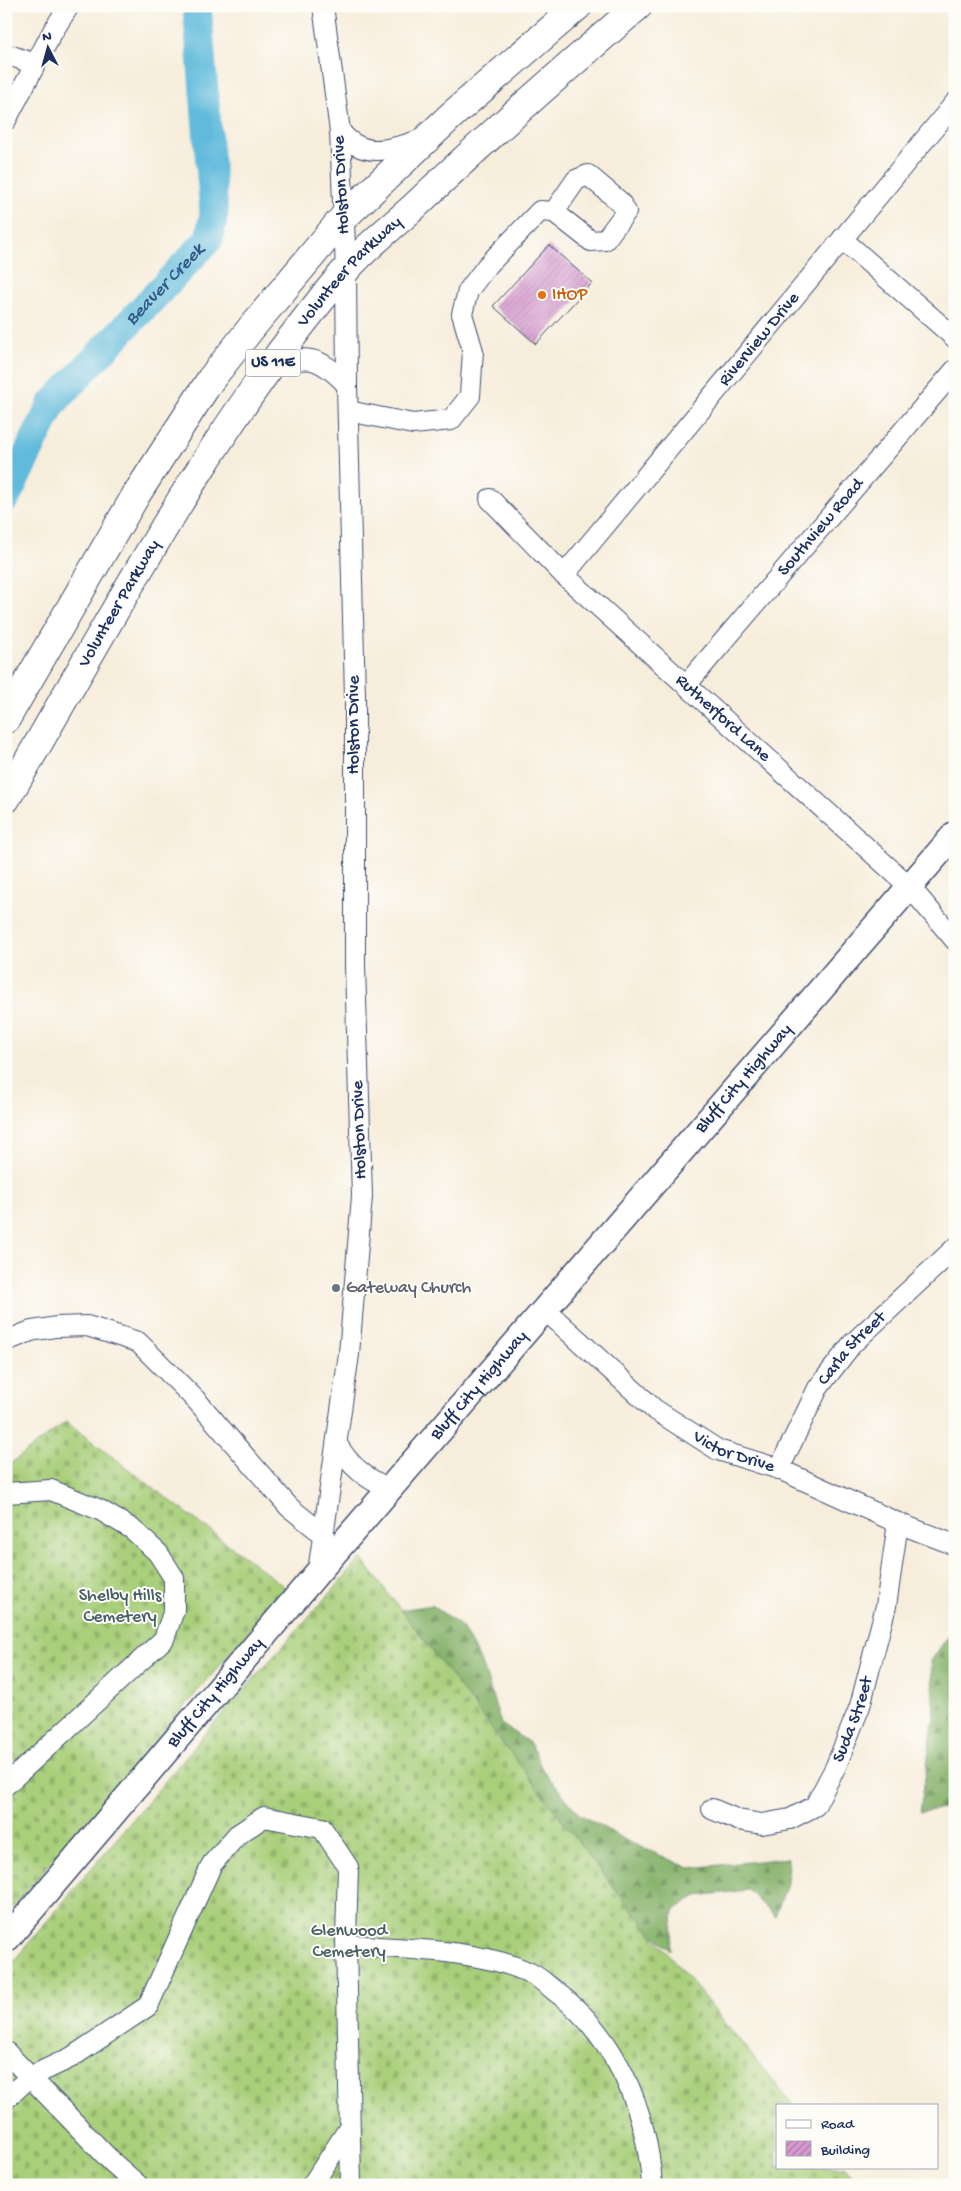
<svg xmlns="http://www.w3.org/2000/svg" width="961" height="2191" font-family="'Gochi Hand',sans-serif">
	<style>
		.forest { fill: url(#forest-firs); stroke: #507064 }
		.cemetery { fill: url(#cemetery-stones); stroke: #627f6c }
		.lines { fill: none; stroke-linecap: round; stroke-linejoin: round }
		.river { stroke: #5ebadb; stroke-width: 29 }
		.building { fill: url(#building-hatch) }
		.minor-casing { stroke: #3c4c71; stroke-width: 22 }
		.major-casing { stroke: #3c4c71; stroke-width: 28 }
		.highway-casing { stroke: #3c4c71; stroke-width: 30 }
		.minor { stroke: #fff; stroke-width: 20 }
		.major { stroke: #fff; stroke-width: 25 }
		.highway { stroke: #fff; stroke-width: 28 }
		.food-dot { fill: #e8710a; stroke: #fdfcf7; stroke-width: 2 }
		.worship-dot { fill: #6b7280; stroke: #fdfcf7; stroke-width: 2 }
		.labels { text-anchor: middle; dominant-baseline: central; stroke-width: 4; stroke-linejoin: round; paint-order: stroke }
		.shield { fill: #fdfcf7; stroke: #5f6c8c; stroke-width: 1 }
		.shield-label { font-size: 16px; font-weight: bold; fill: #1b2f5e }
		.street-label { font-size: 18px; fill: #1b2f5e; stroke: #fdfcf7 }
		.food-label { font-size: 18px; fill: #c56008; stroke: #fdfcf7; text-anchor: start }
		.worship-label { font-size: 18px; fill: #5b616d; stroke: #fdfcf7; text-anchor: start }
		.park-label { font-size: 18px; fill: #465f66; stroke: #fdfcf7 }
		.water-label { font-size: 19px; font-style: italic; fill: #2f5984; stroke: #fdfcf7 }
	</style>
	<defs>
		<pattern id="forest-firs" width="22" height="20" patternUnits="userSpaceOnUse" patternTransform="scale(1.25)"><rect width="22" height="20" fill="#86b26a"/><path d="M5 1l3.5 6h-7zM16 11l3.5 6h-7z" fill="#6d915a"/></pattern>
		<pattern id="cemetery-stones" width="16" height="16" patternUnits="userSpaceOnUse" patternTransform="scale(1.25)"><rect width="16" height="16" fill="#a9cf7a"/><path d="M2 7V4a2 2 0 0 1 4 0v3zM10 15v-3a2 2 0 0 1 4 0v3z" fill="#91b26c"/></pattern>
		<pattern id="building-hatch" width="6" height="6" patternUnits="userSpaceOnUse" patternTransform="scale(1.25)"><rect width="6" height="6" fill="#d597ce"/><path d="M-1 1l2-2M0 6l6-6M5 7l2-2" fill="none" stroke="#ac7caa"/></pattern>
	</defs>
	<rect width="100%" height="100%" fill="#fdfcf7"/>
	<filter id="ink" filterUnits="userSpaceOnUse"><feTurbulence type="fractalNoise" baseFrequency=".02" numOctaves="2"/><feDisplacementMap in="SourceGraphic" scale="10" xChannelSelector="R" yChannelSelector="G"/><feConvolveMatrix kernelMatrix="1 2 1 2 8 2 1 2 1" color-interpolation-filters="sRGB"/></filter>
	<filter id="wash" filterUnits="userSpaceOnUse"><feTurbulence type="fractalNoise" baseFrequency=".0096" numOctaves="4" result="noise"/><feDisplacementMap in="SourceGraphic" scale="20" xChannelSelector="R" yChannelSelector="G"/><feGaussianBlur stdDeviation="1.12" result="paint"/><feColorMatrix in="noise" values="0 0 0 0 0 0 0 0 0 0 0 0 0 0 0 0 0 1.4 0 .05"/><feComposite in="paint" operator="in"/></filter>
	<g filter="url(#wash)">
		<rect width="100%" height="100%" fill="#f7eddb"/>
		<!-- forest -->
		<path class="forest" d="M 432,1605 L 462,1627 L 483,1666 L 501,1724 L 531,1744 L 542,1769 L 579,1814 L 629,1842 L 690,1868 L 788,1858 L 787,1884 L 775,1917 L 748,1890 L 697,1896 L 674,1910 L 671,1951 L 642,1923 L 394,1611 Z
			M 950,1633 L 955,1642 L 955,1807 L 920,1812 L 934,1716 L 931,1661 Z"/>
		<!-- cemetery -->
		<path class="cemetery" d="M 66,1422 L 286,1588 L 6,1915 L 6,1467 Z
			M 361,1558 L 609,1882 L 793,2105 L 777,2105 L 777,2167 L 844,2167 L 858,2185 L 6,2185 L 6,1970 L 209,1729 Z"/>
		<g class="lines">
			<!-- river -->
			<path class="river" id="s1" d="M 6,498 L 52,404 L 209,239 L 214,213 L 197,6"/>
		</g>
		<g id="blocks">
			<!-- building -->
			<path class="building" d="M 549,245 L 592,283 L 536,344 L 493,306 Z"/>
		</g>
	</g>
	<g filter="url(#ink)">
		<use href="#blocks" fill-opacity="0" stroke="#3c4c71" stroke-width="1"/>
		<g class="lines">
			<!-- minor casing -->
			<g class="minor-casing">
				<g id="minor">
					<path d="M 6,54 L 35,64"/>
					<path d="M 6,120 L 53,31 L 69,6"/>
					<path d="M 340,131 C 363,161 393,149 423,139"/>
					<path d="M 842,239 L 955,338"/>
					<path d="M 269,368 C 306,354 319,355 347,385"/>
					<path d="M 348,411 L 413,424 L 451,420 L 470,396 L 473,351 L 462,314 L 468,291 L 486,267 L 540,211 L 554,212 L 591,241 L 605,240 L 626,212 L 620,202 L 588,175 L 576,180 L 554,212"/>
					<path id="s2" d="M 490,499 L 564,575 L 909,886 L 955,940"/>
					<path id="s3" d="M 564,575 L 955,103"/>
					<path id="s4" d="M 687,684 L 955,370"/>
					<path id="s5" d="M 544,1309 L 654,1409 L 718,1450 L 779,1469 L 898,1523 L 955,1545"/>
					<path d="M 6,1341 L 31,1331 L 56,1327 L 87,1326 L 138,1342 L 197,1401 L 289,1507 L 324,1535"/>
					<path d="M 337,1444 C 350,1466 366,1479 390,1489"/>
					<path id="s6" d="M 779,1469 L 818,1388 L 852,1344 L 955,1248"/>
					<path d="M 6,1493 L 51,1490 L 100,1510 L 132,1529 L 158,1553 L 174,1578 L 174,1610 L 164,1639 L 6,1785"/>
					<path d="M 318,1572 L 349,1354 L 362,1196 L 355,966 L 355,696 L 347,385 L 346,270 L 340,131 L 323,6"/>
					<path id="s7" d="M 712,1809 L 738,1820 L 762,1824 L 790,1819 L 815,1806 L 836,1766 L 860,1706 L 886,1606 L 898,1523"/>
					<path d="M 347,1945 C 401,1949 481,1949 530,1973 C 539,1977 547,1985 555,1991 C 616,2036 647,2110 652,2185"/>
					<path d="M 6,2052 L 112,2162 L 138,2185"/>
					<path d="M 6,2099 L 30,2077 L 72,2057 L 148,2006 L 212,1864 L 237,1835 L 264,1817 L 322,1828 L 348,1867 L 346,1939 L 351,2185"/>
					<path d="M 312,2185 L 349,2128"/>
				</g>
			</g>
			<!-- major casing -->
			<g class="major-casing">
				<g id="major">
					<path id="s8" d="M 6,1940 L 318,1572 L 955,834"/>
				</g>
			</g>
			<!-- highway casing -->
			<g class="highway-casing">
				<g id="highway">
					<path d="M 6,719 L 136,495 L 211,379 L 252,327 L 343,218 L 453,114 L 578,6"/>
					<path id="s9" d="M 6,799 C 112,619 208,432 344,272 C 365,247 392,227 416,205 C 488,136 563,71 638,6"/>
				</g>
			</g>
			<!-- minor -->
			<use href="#minor" class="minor"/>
			<!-- major -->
			<use href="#major" class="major"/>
			<!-- highway -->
			<use href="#highway" class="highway"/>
		</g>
	</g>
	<!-- markers -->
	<circle class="food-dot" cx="542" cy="295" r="5"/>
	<circle class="worship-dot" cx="336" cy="1288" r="5"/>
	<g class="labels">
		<!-- shield labels -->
		<rect class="shield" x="245.5" y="349.5" width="55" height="27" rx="4"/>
		<g class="shield-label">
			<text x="273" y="363">US 11E</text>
		</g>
		<!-- street labels -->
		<g class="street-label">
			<text transform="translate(342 185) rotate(-93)">Holston Drive</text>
			<text stroke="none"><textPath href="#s9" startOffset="631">Volunteer Parkway</textPath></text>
			<text stroke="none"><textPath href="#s3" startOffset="306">Riverview Drive</textPath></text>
			<text stroke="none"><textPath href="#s4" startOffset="206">Southview Road</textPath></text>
			<text stroke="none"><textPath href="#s9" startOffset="226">Volunteer Parkway</textPath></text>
			<text stroke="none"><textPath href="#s2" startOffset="320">Rutherford Lane</textPath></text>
			<text transform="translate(354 725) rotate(-90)">Holston Drive</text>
			<text stroke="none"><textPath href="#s8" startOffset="1134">Bluff City Highway</textPath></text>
			<text transform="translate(360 1130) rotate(-92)">Holston Drive</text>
			<text stroke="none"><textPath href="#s6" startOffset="142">Carla Street</textPath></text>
			<text stroke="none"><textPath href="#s8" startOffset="729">Bluff City Highway</textPath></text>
			<text stroke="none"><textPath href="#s5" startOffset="240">Victor Drive</textPath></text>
			<text stroke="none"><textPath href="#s8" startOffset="324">Bluff City Highway</textPath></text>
			<text stroke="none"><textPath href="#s7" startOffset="204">Suda Street</textPath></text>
		</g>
		<!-- food labels -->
		<g class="food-label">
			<text x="552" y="295">IHOP</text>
		</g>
		<!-- worship labels -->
		<g class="worship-label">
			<text x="346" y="1288">Gateway Church</text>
		</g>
		<!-- park labels -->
		<g class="park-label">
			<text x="120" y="1596">Shelby Hills<tspan x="120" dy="21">Cemetery</tspan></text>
			<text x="349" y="1931">Glenwood<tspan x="349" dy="21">Cemetery</tspan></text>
		</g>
		<!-- water labels -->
		<g class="water-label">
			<text stroke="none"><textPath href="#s1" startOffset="269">Beaver Creek</textPath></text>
		</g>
	</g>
	<!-- margin -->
	<rect width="961" height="2191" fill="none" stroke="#fdfcf7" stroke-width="25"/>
	<!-- legend -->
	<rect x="776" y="2104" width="162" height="65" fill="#fdfcf7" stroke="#a3aaba"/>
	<rect x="786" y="2120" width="25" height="8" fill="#ffffff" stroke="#a3aaba"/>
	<text x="821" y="2128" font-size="15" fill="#1b2f5e">Road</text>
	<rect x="786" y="2141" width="25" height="15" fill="url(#building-hatch)" stroke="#a3aaba"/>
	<text x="821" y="2154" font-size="15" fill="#1b2f5e">Building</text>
	<!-- north arrow -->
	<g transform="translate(48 48) rotate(354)" stroke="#fdfcf7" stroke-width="4" paint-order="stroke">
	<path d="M0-4L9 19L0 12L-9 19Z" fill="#1b2f5e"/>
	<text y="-8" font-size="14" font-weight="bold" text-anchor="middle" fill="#1b2f5e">N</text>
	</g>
</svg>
